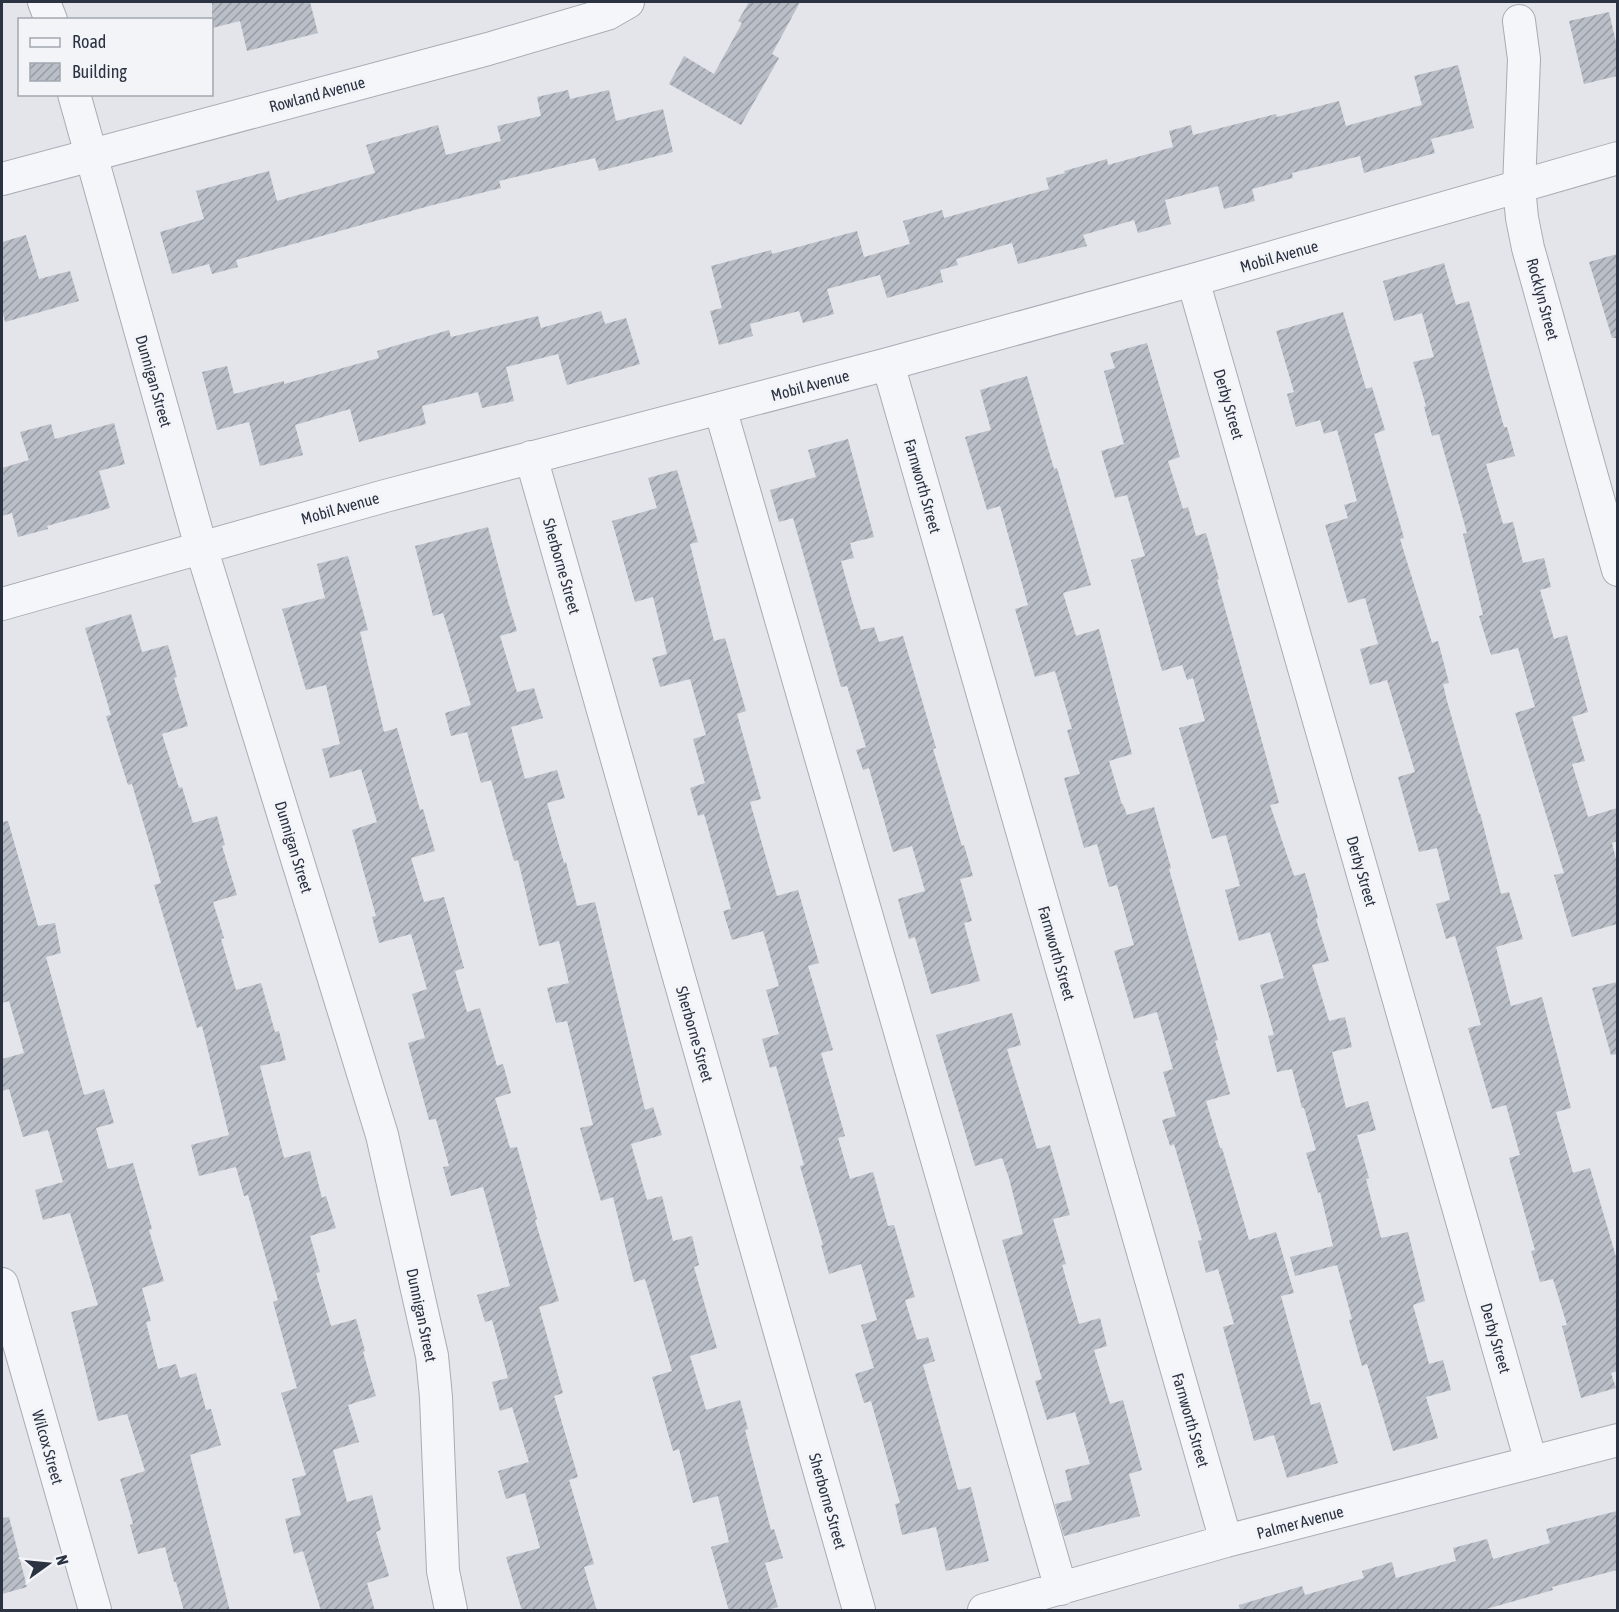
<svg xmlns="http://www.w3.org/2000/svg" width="1619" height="1612" font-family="'Asap Condensed',sans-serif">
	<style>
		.building { fill: url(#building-hatch) }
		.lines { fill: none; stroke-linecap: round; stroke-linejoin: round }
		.minor-casing { stroke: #a8acb4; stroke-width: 34 }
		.minor { stroke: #f5f6f9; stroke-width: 32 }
		.labels { text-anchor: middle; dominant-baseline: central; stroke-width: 6; stroke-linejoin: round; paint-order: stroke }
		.street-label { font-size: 16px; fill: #2b3242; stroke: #f2f4f8 }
	</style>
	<defs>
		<pattern id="building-hatch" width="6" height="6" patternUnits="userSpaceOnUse" patternTransform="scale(1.5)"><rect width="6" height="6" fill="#babec7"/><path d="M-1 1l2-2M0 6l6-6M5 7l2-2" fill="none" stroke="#979ba3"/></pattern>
	</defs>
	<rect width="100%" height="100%" fill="#e3e5ea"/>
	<!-- building -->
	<path class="building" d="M 212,2 L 310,2 L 318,33 L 247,51 L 240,21 L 212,28 Z
		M 749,2 L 800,2 L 772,54 L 779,58 L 741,125 L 669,84 L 684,56 L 714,74 L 742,23 L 738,21 Z
		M 1609,12 L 1617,47 L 1617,76 L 1584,84 L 1569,21 Z
		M 1458,65 L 1474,128 L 1431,139 L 1435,153 L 1364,173 L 1360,156 L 1292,173 L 1293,178 L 1252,189 L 1255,201 L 1224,209 L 1218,186 L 1165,200 L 1171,224 L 1138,233 L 1134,220 L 1083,235 L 1087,246 L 1018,264 L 1012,243 L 956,259 L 958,265 L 940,270 L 943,282 L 887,298 L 880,275 L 827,289 L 834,314 L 803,323 L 799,311 L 750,324 L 753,336 L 719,345 L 710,311 L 722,308 L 711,266 L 771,250 L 772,254 L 857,231 L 864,257 L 910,244 L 903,221 L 942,210 L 944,218 L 1049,189 L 1046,178 L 1065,173 L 1064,171 L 1107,159 L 1108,165 L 1173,147 L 1169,131 L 1191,125 L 1193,135 L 1276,114 L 1277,117 L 1339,101 L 1346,126 L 1422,105 L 1414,76 Z
		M 568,90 L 570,99 L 609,90 L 616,121 L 663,109 L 673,152 L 599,171 L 595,158 L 499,181 L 501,188 L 429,206 L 236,260 L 238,267 L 212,274 L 209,264 L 172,274 L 160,232 L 204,219 L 196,191 L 269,171 L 277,201 L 375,173 L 366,145 L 438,125 L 446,155 L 501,141 L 497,126 L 541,116 L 537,97 Z
		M 26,235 L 39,279 L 70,271 L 79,301 L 5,322 L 2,309 L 2,242 Z
		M 1617,254 L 1617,338 L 1612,338 L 1589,262 Z
		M 1444,263 L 1456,305 L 1469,301 L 1504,427 L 1507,427 L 1515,456 L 1486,464 L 1503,524 L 1513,522 L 1523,563 L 1544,558 L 1551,587 L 1540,590 L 1554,639 L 1567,635 L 1588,712 L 1572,717 L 1585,761 L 1572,764 L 1588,817 L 1617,808 L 1617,841 L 1612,843 L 1617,863 L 1617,924 L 1572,937 L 1554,875 L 1564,873 L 1515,713 L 1535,707 L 1518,648 L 1491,655 L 1479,616 L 1483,615 L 1463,534 L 1467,533 L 1439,434 L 1432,436 L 1424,407 L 1426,406 L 1413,362 L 1434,357 L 1422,313 L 1394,321 L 1383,281 Z
		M 601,311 L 605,324 L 626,318 L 640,364 L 567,385 L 558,354 L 506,367 L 514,401 L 482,408 L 478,392 L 422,406 L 426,424 L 359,442 L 350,409 L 295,425 L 303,455 L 260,466 L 249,422 L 217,430 L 202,372 L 227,366 L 234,394 L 284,381 L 284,384 L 379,358 L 377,351 L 449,330 L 451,337 L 538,316 L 541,328 Z
		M 1343,312 L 1366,389 L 1372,387 L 1385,430 L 1374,434 L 1404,538 L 1400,539 L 1432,643 L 1438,641 L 1449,683 L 1443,684 L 1447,701 L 1479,814 L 1480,813 L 1501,894 L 1509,892 L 1523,939 L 1496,947 L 1511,1006 L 1542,997 L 1571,1108 L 1556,1112 L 1573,1173 L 1590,1168 L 1617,1260 L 1617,1371 L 1611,1373 L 1616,1388 L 1581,1398 L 1562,1326 L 1567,1325 L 1553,1279 L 1540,1282 L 1531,1251 L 1535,1250 L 1509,1158 L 1520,1155 L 1506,1105 L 1492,1109 L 1468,1028 L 1481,1025 L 1455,936 L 1446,939 L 1436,904 L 1450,900 L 1437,848 L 1419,852 L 1398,777 L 1415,772 L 1387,680 L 1370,685 L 1360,649 L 1378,644 L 1365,598 L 1348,603 L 1325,525 L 1348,518 L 1344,505 L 1357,501 L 1346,461 L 1337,430 L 1324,434 L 1320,420 L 1296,427 L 1287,394 L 1294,392 L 1276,331 Z
		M 1147,343 L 1180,457 L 1168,461 L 1183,509 L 1188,507 L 1196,536 L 1206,533 L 1219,579 L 1217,580 L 1279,803 L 1270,805 L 1294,876 L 1305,873 L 1318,918 L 1316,919 L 1329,961 L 1312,965 L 1329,1021 L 1345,1017 L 1352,1047 L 1332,1052 L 1346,1108 L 1368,1101 L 1376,1130 L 1357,1135 L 1369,1178 L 1366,1179 L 1381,1238 L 1408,1232 L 1425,1301 L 1413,1305 L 1429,1364 L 1443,1360 L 1451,1390 L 1426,1397 L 1438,1438 L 1393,1451 L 1367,1364 L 1362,1366 L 1349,1320 L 1352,1319 L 1337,1265 L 1295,1276 L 1290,1257 L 1333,1246 L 1320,1192 L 1318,1193 L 1306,1153 L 1316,1150 L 1304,1108 L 1302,1108 L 1292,1069 L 1277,1072 L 1268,1036 L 1274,1035 L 1260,985 L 1284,978 L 1270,932 L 1239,941 L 1225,890 L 1240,886 L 1226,835 L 1212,839 L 1179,728 L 1205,721 L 1193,678 L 1187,680 L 1182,665 L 1162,671 L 1131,560 L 1145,556 L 1127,495 L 1115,498 L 1101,451 L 1124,444 L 1104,371 L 1115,368 L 1110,353 Z
		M 1027,376 L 1054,469 L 1057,468 L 1091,585 L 1063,593 L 1076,636 L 1099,629 L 1132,754 L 1109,761 L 1122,805 L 1123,804 L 1127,815 L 1154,807 L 1171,868 L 1169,869 L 1218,1040 L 1215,1041 L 1230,1094 L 1206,1101 L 1220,1148 L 1222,1148 L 1249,1240 L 1276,1232 L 1294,1293 L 1281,1296 L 1311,1405 L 1320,1402 L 1338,1463 L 1287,1478 L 1274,1435 L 1254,1441 L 1223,1327 L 1234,1324 L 1218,1269 L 1206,1273 L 1198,1241 L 1202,1240 L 1174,1144 L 1170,1146 L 1162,1120 L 1176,1116 L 1163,1072 L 1173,1069 L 1157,1012 L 1134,1019 L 1114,951 L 1134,945 L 1117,885 L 1109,887 L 1097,844 L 1084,848 L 1064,778 L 1080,774 L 1067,730 L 1072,729 L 1055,671 L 1035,677 L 1015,609 L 1028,605 L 1000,506 L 987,510 L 965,437 L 991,430 L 980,390 Z
		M 114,423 L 125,464 L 99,471 L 110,508 L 47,526 L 48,529 L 18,537 L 12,513 L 2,516 L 2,468 L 29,460 L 20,432 L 51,424 L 55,439 Z
		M 848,439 L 874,537 L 850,543 L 854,558 L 841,561 L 852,601 L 861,630 L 874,627 L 879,642 L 903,636 L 936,748 L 933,749 L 962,846 L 964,845 L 973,876 L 960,879 L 972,921 L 964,923 L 980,981 L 931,994 L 915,937 L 909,939 L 898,899 L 925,891 L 912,846 L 893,852 L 869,768 L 863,770 L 856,750 L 866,747 L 847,686 L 841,687 L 793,518 L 779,522 L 770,490 L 816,477 L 808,450 Z
		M 677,470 L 698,542 L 690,544 L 714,641 L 725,638 L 746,711 L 737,714 L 761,799 L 750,802 L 777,896 L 798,890 L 819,963 L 808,966 L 833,1050 L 821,1053 L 845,1136 L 838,1138 L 850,1179 L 873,1172 L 888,1226 L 894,1225 L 915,1297 L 905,1300 L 917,1340 L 928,1337 L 935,1361 L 923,1365 L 958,1490 L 971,1487 L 989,1561 L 946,1571 L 936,1527 L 902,1535 L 895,1504 L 900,1503 L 871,1401 L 864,1403 L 855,1374 L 874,1368 L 861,1325 L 877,1320 L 861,1264 L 829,1274 L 821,1245 L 823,1245 L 800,1166 L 804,1165 L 776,1066 L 770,1068 L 762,1039 L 779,1034 L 766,990 L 779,986 L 763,931 L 732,940 L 723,911 L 731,909 L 704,814 L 698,816 L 690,788 L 705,783 L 693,739 L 706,735 L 690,679 L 660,687 L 652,658 L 667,654 L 653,597 L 635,602 L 612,521 L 657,508 L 648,478 Z
		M 488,527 L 508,602 L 517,631 L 500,636 L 517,692 L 534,688 L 543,718 L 511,727 L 525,779 L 557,770 L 565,798 L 547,803 L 564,863 L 566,862 L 577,906 L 595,902 L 645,1110 L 653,1107 L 662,1135 L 631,1144 L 647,1200 L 662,1196 L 673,1241 L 692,1236 L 699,1265 L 694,1267 L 717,1348 L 690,1356 L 706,1410 L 740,1400 L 748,1429 L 745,1430 L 771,1530 L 774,1529 L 783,1558 L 765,1563 L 778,1607 L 764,1611 L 729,1611 L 711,1547 L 729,1542 L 718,1496 L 693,1503 L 679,1449 L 673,1451 L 652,1377 L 672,1371 L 645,1279 L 634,1282 L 613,1197 L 601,1201 L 580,1128 L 593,1125 L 567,1021 L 556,1023 L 547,988 L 569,983 L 559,941 L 539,946 L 518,860 L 514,861 L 491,780 L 481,783 L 467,732 L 451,736 L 445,713 L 471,705 L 443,613 L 433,616 L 415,546 Z
		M 348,556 L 368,630 L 360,632 L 384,732 L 397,728 L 420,810 L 423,809 L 435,851 L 411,858 L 424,902 L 444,897 L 464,968 L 455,971 L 467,1012 L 480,1008 L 497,1066 L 503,1064 L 511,1093 L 495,1098 L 510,1148 L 517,1147 L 537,1219 L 535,1220 L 559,1301 L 539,1307 L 563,1393 L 554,1396 L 578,1477 L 569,1480 L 594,1564 L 584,1567 L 597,1611 L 522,1611 L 506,1557 L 540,1548 L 525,1493 L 506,1499 L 498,1471 L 529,1462 L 512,1407 L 500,1411 L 492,1382 L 508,1378 L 492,1320 L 485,1322 L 477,1295 L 510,1286 L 483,1187 L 451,1196 L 443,1167 L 449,1166 L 436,1119 L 429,1120 L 408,1043 L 425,1038 L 412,994 L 427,989 L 411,934 L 379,943 L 372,917 L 376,916 L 352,830 L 377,822 L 361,769 L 330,778 L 322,749 L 340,744 L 326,685 L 306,690 L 282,609 L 325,598 L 317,564 Z
		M 131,614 L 142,652 L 168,645 L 177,677 L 174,678 L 188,726 L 162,734 L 179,788 L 182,787 L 193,823 L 217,816 L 225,845 L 222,846 L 237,895 L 213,902 L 224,938 L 221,939 L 236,990 L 261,983 L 275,1032 L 279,1031 L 286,1060 L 260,1066 L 284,1158 L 310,1151 L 322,1198 L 326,1196 L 336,1228 L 310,1236 L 320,1272 L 316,1273 L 331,1326 L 356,1319 L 365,1351 L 363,1352 L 376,1396 L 348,1405 L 359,1442 L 333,1450 L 347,1502 L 372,1495 L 381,1530 L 376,1532 L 389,1576 L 367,1583 L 375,1611 L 321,1611 L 303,1551 L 294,1554 L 285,1519 L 301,1515 L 292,1479 L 306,1475 L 281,1393 L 297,1388 L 273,1302 L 278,1300 L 248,1195 L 244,1196 L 236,1167 L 199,1176 L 191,1145 L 229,1135 L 202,1026 L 197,1028 L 154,885 L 161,883 L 132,784 L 128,785 L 106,716 L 111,715 L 85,628 Z
		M 8,821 L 38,926 L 55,923 L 61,953 L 46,957 L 84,1095 L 104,1089 L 114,1123 L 96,1128 L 108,1169 L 133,1163 L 152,1229 L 149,1230 L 164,1281 L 142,1288 L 151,1321 L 146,1322 L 158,1369 L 176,1364 L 180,1378 L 196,1373 L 206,1410 L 211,1409 L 221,1445 L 190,1455 L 230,1611 L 184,1611 L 176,1582 L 174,1582 L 165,1547 L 138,1554 L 130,1525 L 133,1524 L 120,1479 L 145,1471 L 127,1414 L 98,1421 L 71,1312 L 98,1305 L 70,1213 L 43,1220 L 35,1190 L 63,1182 L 48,1130 L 23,1137 L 9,1089 L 2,1091 L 2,1059 L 24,1053 L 9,1001 L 2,1003 L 2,822 Z
		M 1617,982 L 1617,1054 L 1611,1055 L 1592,988 Z
		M 1012,1013 L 1021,1045 L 1007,1049 L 1037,1149 L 1050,1145 L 1070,1215 L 1053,1219 L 1066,1264 L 1062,1265 L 1079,1324 L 1100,1318 L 1107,1346 L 1094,1350 L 1110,1404 L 1123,1400 L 1142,1470 L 1129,1474 L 1140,1516 L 1064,1536 L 1055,1504 L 1072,1500 L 1065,1470 L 1090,1464 L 1075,1412 L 1047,1420 L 1035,1381 L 1042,1379 L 1002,1240 L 1023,1234 L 1009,1178 L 1002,1158 L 975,1166 L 936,1035 Z
		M 1617,1511 L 1617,1570 L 1552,1587 L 1553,1590 L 1479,1611 L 1240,1611 L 1239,1605 L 1302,1586 L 1305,1595 L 1364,1578 L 1362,1571 L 1392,1562 L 1396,1578 L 1456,1561 L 1453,1548 L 1487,1539 L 1493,1559 L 1550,1543 L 1546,1529 Z
		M 9,1517 L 27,1587 L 2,1594 L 2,1518 Z"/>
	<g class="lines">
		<!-- minor casing -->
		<g class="minor-casing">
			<path id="minor" d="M 44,2 L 51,20
				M 1519,21 L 1524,59 L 1519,187 L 1522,218 L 1528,248 L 1618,570
				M 74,94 L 201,547 L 382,1135 L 432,1356 L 436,1397 L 443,1571 L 451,1610
				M 2,179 L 488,49 L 607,14 L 628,2
				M 1193,280 L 1531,1462
				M 888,364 L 1226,1541
				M 720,408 L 1061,1589
				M 531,457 L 859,1610
				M 2,604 L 385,496 L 888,364 L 1193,280 L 1618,158
				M 2,1284 L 95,1610
				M 984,1610 L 1226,1541 L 1618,1440"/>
		</g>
		<!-- minor -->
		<use href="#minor" class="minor"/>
	</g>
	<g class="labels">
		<!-- street labels -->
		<g class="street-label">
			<text transform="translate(317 94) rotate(-15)">Rowland Avenue</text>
			<text transform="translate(1279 256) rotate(-16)">Mobil Avenue</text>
			<text transform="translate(1543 299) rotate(75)">Rocklyn Street</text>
			<text transform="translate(154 381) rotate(74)">Dunnigan Street</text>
			<text transform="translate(810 385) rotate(-15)">Mobil Avenue</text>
			<text transform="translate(1229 404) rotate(74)">Derby Street</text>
			<text transform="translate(923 486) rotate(74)">Farnworth Street</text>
			<text transform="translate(340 508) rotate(-16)">Mobil Avenue</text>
			<text transform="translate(562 566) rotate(74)">Sherborne Street</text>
			<text transform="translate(294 847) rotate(73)">Dunnigan Street</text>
			<text transform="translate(1362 871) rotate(74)">Derby Street</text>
			<text transform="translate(1057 953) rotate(74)">Farnworth Street</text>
			<text transform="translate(695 1034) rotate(74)">Sherborne Street</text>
			<text transform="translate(422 1315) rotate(78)">Dunnigan Street</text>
			<text transform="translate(1496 1338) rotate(74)">Derby Street</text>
			<text transform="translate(1191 1420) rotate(74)">Farnworth Street</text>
			<text transform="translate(48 1447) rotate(74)">Wilcox Street</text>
			<text transform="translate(828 1501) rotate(74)">Sherborne Street</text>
			<text transform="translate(1300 1522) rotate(-15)">Palmer Avenue</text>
		</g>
	</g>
	<!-- border -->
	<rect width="1619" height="1612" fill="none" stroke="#2b3242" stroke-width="6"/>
	<!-- legend -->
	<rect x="18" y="18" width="195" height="78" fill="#f2f4f8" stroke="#a2a6af" stroke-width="1.5"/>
	<rect x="30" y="38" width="30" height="9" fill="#f5f6f9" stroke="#a2a6af" stroke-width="1.5"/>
	<text x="72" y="48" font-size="18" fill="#2b3242">Road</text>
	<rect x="30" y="63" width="30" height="18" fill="url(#building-hatch)" stroke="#a2a6af" stroke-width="1.5"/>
	<text x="72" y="78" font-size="18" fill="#2b3242">Building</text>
	<!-- north arrow -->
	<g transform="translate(48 1564) rotate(75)" stroke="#f2f4f8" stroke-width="4.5" paint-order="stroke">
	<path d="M0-4.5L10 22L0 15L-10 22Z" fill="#2b3242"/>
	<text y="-9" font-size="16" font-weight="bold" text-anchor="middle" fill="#2b3242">N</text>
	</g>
</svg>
